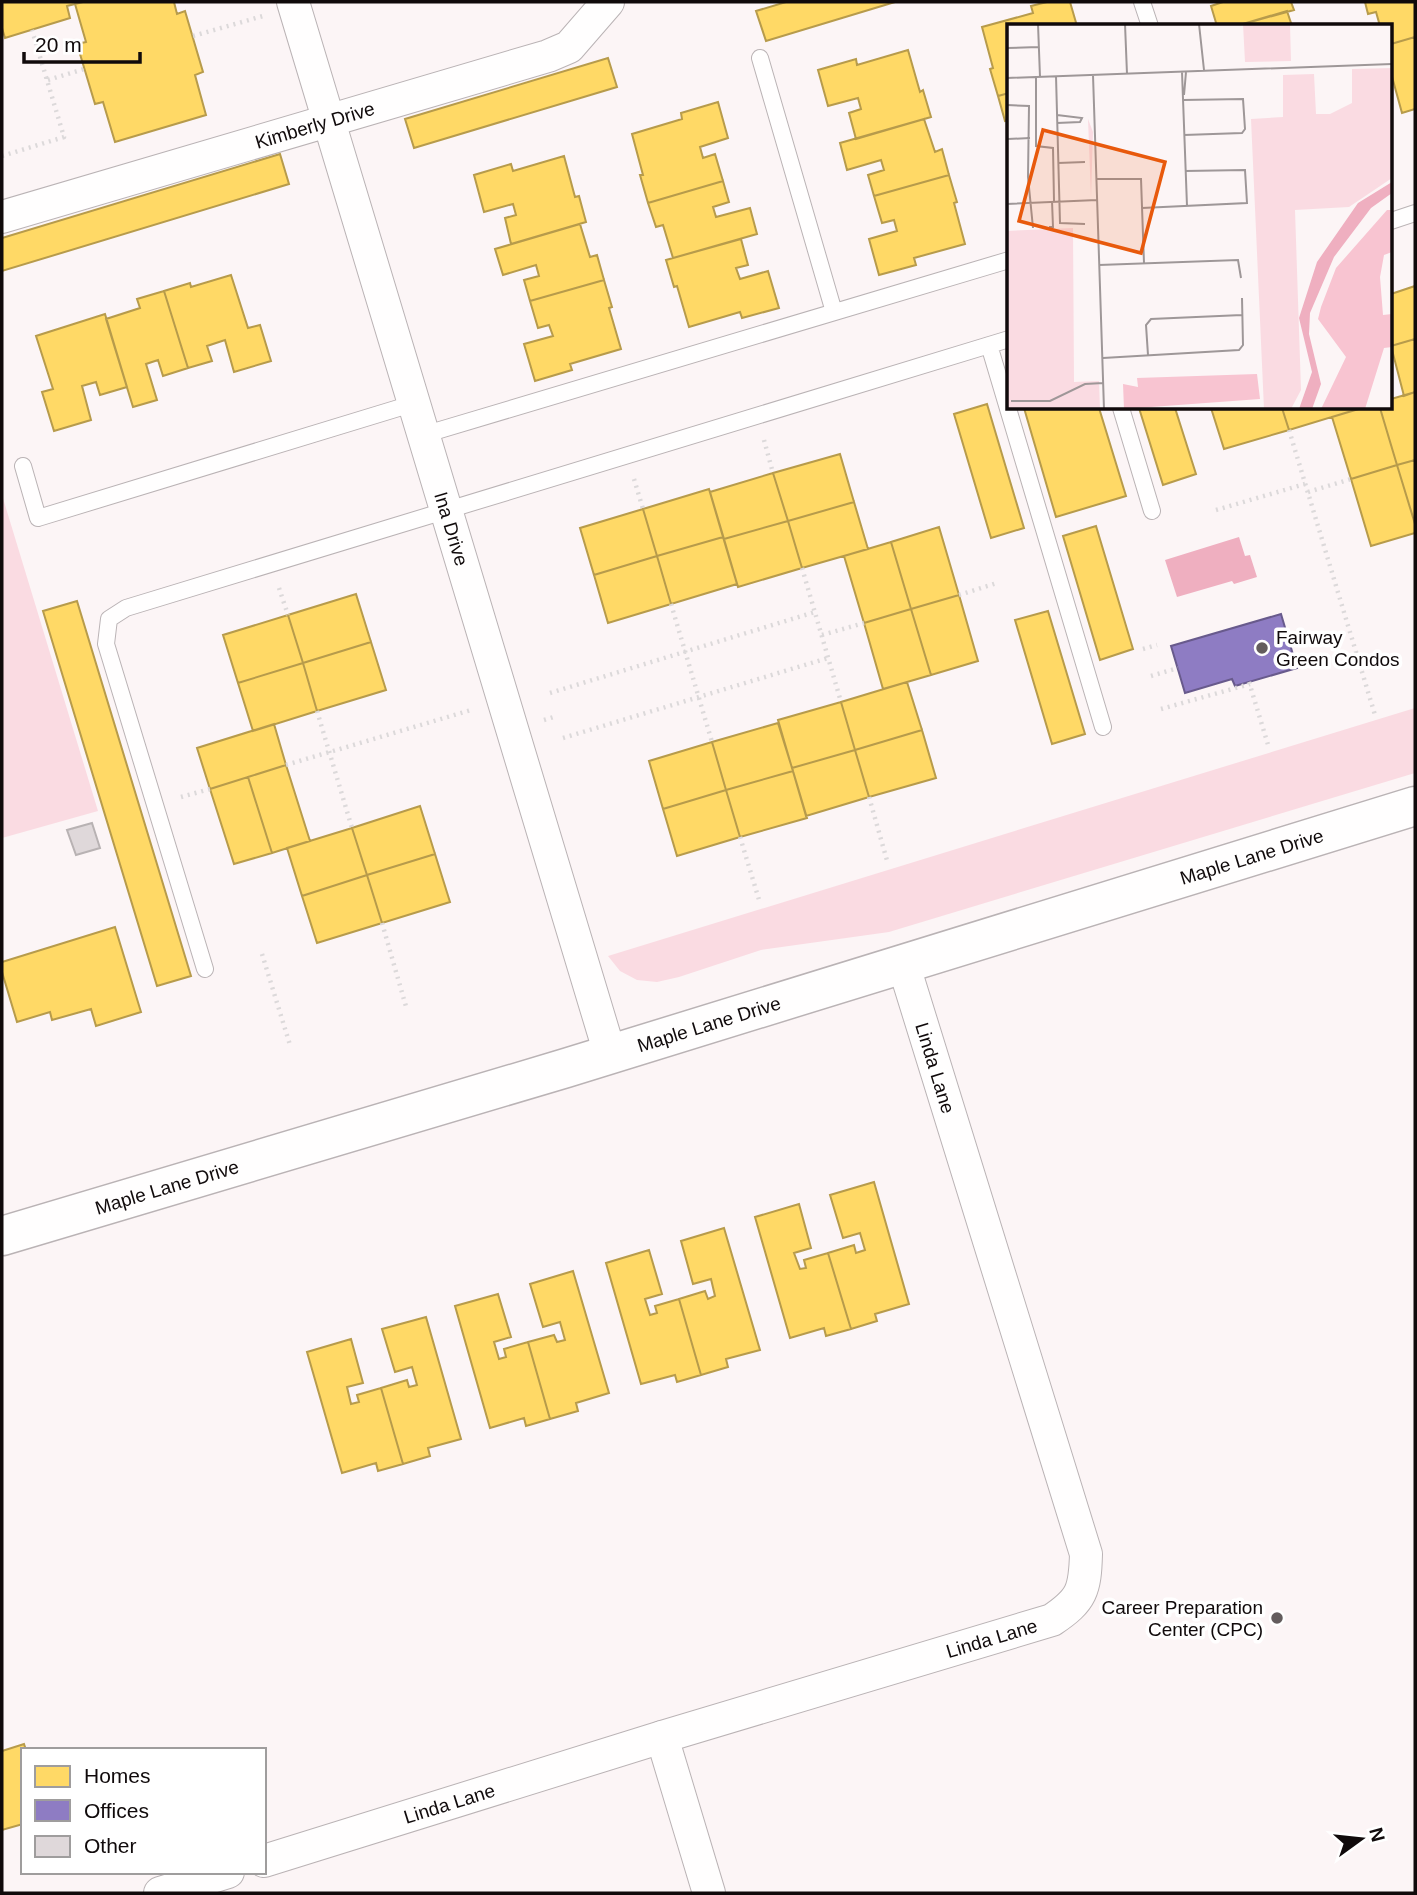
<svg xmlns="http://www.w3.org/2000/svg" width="1417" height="1895" font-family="Helvetica,sans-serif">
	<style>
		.green { fill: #fadbe2 }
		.water { fill: #efafc0 }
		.homes { fill: #ffd966; stroke: #b79b4b; stroke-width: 2 }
		.offices { fill: #8e7cc3; stroke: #685a8c; stroke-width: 2 }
		.building { fill: #dfd8da; stroke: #b8b2b3; stroke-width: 2 }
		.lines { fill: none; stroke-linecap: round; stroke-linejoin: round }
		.service-casing { stroke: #bab3b5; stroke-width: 18 }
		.minor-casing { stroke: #bab3b5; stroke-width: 34 }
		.tertiary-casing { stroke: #bab3b5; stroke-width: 41 }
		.path { stroke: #dcd9da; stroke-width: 4.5; stroke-dasharray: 2 5; stroke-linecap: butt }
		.service { stroke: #fffefe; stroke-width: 16 }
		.minor { stroke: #fffefe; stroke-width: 32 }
		.tertiary { stroke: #fffefe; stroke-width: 38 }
		.poi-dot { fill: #635c5d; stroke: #fff; stroke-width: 2.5 }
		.labels { text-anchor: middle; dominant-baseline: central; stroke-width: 7; stroke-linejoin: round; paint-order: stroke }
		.street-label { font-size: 19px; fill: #100a0b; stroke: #fff }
		.poi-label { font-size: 19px; fill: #100a0b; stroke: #fff; text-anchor: start }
		.inset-road { fill: none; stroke: #9e9798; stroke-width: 2 }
		.view { fill: #e8590c; fill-opacity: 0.15; stroke: #e8590c; stroke-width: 3.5 }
		.inset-edge { fill: none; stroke: #100a0b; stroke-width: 3.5 }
	</style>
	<rect width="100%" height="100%" fill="#fcf5f6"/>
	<!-- green -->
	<path class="green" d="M 2,495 L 98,811 L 2,838 Z
		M 1415,708 L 1415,773 L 889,932 L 761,950 L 679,977 L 657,982 L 637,980 L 620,971 L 608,956 Z"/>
	<!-- water -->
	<path class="water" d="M 1239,537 L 1245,556 L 1250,555 L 1257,577 L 1234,584 L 1232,581 L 1177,597 L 1165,560 Z"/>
	<!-- homes -->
	<path class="homes" d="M 2,2 L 83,2 L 67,6 L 70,18 L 5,38 L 2,28 Z
		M 83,2 L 174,2 L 177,14 L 185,11 L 203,72 L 195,75 L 206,115 L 115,142 L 103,102 L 95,104 L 77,44 L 86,42 L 75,4 Z
		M 786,2 L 895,2 L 766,41 L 756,11 Z
		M 1047,2 L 1070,2 L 1077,26 L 1009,26 L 1009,93 L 998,96 L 990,69 L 993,68 L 982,27 L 1033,13 L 1031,6 Z
		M 1223,2 L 1291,2 L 1294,10 L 1236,26 L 1217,26 L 1211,6 Z
		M 1365,2 L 1415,2 L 1415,37 L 1391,44 L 1391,26 L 1380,26 L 1376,12 L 1368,14 Z
		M 1287,11 L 1292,26 L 1236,26 Z
		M 1415,37 L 1415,109 L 1402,113 L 1391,73 L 1391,44 Z
		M 908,50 L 920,92 L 923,90 L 931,117 L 856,139 L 849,113 L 861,109 L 858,98 L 828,106 L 818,70 L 856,59 L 857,65 Z
		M 608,58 L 617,87 L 414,148 L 405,119 Z
		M 1009,93 L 1009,120 L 1005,121 L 998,96 Z
		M 718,102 L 728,138 L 700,147 L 703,158 L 715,154 L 723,181 L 648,203 L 640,175 L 643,175 L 632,134 L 682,119 L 681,113 Z
		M 924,119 L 935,152 L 942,149 L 949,175 L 874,196 L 868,175 L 884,170 L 881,160 L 847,170 L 840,143 Z
		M 280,154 L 289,184 L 2,271 L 2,238 Z
		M 564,156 L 575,197 L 579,196 L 586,222 L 511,244 L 505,218 L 516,215 L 513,204 L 484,212 L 474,175 L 511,164 L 513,171 Z
		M 949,175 L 957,202 L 954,203 L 965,244 L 914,258 L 916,265 L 879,275 L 869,239 L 897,231 L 894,220 L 882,223 L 874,196 Z
		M 723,181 L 729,202 L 713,207 L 716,217 L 750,208 L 757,234 L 673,258 L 663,225 L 656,227 L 648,203 Z
		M 580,224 L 590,257 L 597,255 L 604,280 L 530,301 L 524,280 L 539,276 L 536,265 L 503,275 L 495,249 Z
		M 741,239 L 748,265 L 736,268 L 740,279 L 768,271 L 779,308 L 742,318 L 740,312 L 689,327 L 677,286 L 674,287 L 666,260 Z
		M 231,275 L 248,328 L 260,325 L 271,361 L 234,372 L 225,340 L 207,346 L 212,361 L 188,368 L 164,291 L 190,283 L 191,287 Z
		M 604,280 L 612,307 L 609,308 L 621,349 L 570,364 L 572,370 L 535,381 L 524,344 L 553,336 L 549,325 L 538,328 L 530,301 Z
		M 1415,286 L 1415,339 L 1391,346 L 1391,294 Z
		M 164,291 L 188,368 L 163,376 L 158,360 L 146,364 L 157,400 L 133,407 L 106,319 L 140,308 L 137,299 Z
		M 105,314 L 127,387 L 100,395 L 96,382 L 82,386 L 91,420 L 54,431 L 42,392 L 53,389 L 36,336 Z
		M 1415,339 L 1415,392 L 1404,396 L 1391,346 Z
		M 1415,392 L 1415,460 L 1397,465 L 1380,408 L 1391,408 L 1391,399 Z
		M 987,404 L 1024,528 L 991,538 L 954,414 Z
		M 1024,408 L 1099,408 L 1126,496 L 1056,517 Z
		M 1139,408 L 1175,408 L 1196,474 L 1163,485 Z
		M 1211,408 L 1282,408 L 1289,430 L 1224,449 Z
		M 1282,408 L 1354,408 L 1355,410 L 1289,430 Z
		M 1362,408 L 1380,408 L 1397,465 L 1351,479 L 1332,417 Z
		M 840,454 L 854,502 L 788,521 L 773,473 Z
		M 1415,460 L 1415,524 L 1397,465 Z
		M 1397,465 L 1415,524 L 1415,533 L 1371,546 L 1351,479 Z
		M 773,473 L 788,521 L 724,539 L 710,492 Z
		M 709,489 L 723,537 L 657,556 L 643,509 Z
		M 854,502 L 868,549 L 802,568 L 788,521 Z
		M 643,509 L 657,556 L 594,575 L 580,528 Z
		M 788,521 L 802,568 L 738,587 L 724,539 Z
		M 1096,526 L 1133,649 L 1100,660 L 1063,536 Z
		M 939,527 L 959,595 L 911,609 L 891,542 Z
		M 723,537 L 737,584 L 671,604 L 657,556 Z
		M 891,542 L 911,609 L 864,623 L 844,556 Z
		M 657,556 L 671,604 L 608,623 L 594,575 Z
		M 356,594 L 371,642 L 303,663 L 288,615 Z
		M 959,595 L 978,661 L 931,675 L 911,609 Z
		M 77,601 L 191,976 L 157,986 L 43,611 Z
		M 911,609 L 931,675 L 883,689 L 864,623 Z
		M 1048,611 L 1085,734 L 1052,744 L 1015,620 Z
		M 288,615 L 303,663 L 238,683 L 223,635 Z
		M 371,642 L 386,690 L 317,711 L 303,663 Z
		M 303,663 L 317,711 L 253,731 L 238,683 Z
		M 907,682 L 922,730 L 855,750 L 841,702 Z
		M 841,702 L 855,750 L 792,768 L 778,720 Z
		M 778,723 L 793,771 L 726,790 L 712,742 Z
		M 274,724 L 286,765 L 210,789 L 197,748 Z
		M 922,730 L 936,778 L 869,797 L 855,750 Z
		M 712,742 L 726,790 L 663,809 L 649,761 Z
		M 855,750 L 869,797 L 806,816 L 792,768 Z
		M 286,765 L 310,841 L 272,853 L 248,777 Z
		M 793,771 L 807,818 L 740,837 L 726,790 Z
		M 248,777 L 272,853 L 234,864 L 210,789 Z
		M 726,790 L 740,837 L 677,856 L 663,809 Z
		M 420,806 L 435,854 L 367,875 L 352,828 Z
		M 352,828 L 367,875 L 302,896 L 287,848 Z
		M 435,854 L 450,902 L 382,923 L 367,875 Z
		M 367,875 L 382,923 L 317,943 L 302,896 Z
		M 115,927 L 141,1012 L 96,1026 L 91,1009 L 52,1020 L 50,1012 L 17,1022 L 2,972 L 2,962 Z
		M 874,1182 L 909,1304 L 875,1314 L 877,1321 L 851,1329 L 828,1253 L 854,1245 L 856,1253 L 865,1250 L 860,1233 L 843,1238 L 830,1195 Z
		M 799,1204 L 811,1248 L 794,1253 L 800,1269 L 806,1268 L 804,1260 L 828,1253 L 851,1329 L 826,1336 L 824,1328 L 790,1338 L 755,1217 Z
		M 724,1228 L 760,1350 L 726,1359 L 728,1367 L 701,1375 L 679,1299 L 705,1291 L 708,1299 L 715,1296 L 711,1279 L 693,1284 L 681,1241 Z
		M 649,1250 L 662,1294 L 645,1299 L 650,1315 L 657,1313 L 655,1306 L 679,1299 L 701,1375 L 677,1382 L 675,1375 L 641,1384 L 606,1263 Z
		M 573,1271 L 609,1393 L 576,1403 L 578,1411 L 550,1419 L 528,1342 L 554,1335 L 557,1342 L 565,1340 L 560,1322 L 543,1327 L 530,1284 Z
		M 498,1294 L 511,1337 L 494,1342 L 499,1359 L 506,1357 L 504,1349 L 528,1342 L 550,1419 L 526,1426 L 524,1418 L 490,1428 L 455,1306 Z
		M 426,1317 L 461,1439 L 428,1448 L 430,1456 L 403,1464 L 381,1388 L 407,1380 L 409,1387 L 417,1385 L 412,1367 L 395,1372 L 382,1329 Z
		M 351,1339 L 363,1383 L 347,1387 L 351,1404 L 359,1402 L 357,1395 L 381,1388 L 403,1464 L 378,1471 L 376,1463 L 342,1473 L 307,1352 Z
		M 24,1744 L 26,1750 L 23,1750 L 23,1824 L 2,1830 L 2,1751 Z"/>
	<!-- offices -->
	<path class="offices" d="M 1281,614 L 1297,668 L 1235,686 L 1232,679 L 1185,693 L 1171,646 Z"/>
	<!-- building -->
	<path class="building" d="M 92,823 L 100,848 L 76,855 L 67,830 Z"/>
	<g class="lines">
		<!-- service casing -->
		<g class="service-casing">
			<path id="service" d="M 1142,2 L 1150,26
				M 760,58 L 834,312
				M 1391,221 L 1415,213
				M 989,345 L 1103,727
				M 1121,408 L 1152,511
				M 423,435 L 1009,260
				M 23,466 L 38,518 L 415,403
				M 205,969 L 106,644 L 109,619 L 126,608 L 1009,339"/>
		</g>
		<!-- minor casing -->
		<g class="minor-casing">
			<g id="minor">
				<path id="s1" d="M 293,2 L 610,1054"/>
				<path id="s2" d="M 2,217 L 548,56 L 569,47 L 608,2"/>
				<path d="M 662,1737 L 709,1893"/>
				<path id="s3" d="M 264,1861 L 662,1737 L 1052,1620 C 1082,1600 1085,1590 1086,1554 L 903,963"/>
				<path d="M 160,1893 L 228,1872"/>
			</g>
		</g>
		<!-- tertiary casing -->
		<g class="tertiary-casing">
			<g id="tertiary">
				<path id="s4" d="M 2,1236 L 566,1068 L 1415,806"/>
			</g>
		</g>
		<!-- path -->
		<path class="path" d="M 193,36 L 263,16
			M 48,80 L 84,69
			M 2,156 L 64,137 L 32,30
			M 1289,430 L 1375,715
			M 764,440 L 773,473
			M 634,479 L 643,509
			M 1308,492 L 1351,479
			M 1216,510 L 1305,484
			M 802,568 L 841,702
			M 279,588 L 288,615
			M 959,595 L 997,583
			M 671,604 L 712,742
			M 822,635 L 864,623
			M 1143,649 L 1157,645
			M 1151,676 L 1178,668
			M 1249,682 L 1269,748
			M 550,693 L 815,612
			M 1161,709 L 1250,684
			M 317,711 L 352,828
			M 544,720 L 557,716
			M 563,738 L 828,658
			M 286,765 L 471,710
			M 181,797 L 210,789
			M 869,797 L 888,864
			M 740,837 L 760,903
			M 382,923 L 407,1010
			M 262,954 L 290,1045"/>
		<!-- service -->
		<use href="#service" class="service"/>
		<!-- minor -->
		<use href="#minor" class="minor"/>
		<!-- tertiary -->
		<use href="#tertiary" class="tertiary"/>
	</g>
	<!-- markers -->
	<g class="poi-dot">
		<circle cx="1262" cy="648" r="7"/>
		<circle cx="1277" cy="1618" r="7"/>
	</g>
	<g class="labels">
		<!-- street labels -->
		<g class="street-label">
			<text stroke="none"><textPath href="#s2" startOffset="326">Kimberly Drive</textPath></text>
			<text stroke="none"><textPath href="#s1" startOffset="550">Ina Drive</textPath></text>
			<text stroke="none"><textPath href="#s4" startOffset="1306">Maple Lane Drive</textPath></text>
			<text stroke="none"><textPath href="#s4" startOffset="738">Maple Lane Drive</textPath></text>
			<text transform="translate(935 1068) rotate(73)">Linda Lane</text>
			<text stroke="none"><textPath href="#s4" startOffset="172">Maple Lane Drive</textPath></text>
			<text stroke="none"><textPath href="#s3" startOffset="761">Linda Lane</textPath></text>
			<text stroke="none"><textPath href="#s3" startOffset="194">Linda Lane</textPath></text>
		</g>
		<!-- poi labels -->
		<g class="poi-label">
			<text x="1276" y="637">Fairway<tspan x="1276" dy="22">Green Condos</tspan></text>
			<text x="1263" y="1607" text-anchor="end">Career Preparation<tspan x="1263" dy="22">Center (CPC)</tspan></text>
		</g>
	</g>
	<!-- overview -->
	<g transform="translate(1007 24)">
		<rect width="385" height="385" fill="#fcf5f6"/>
		<path d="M 236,0 L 283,0 L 284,37 L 238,38 ZM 385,44 L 385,154 L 342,183 L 288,186 L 294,366 L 284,385 L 257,385 L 244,95 L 276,93 L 276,51 L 307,50 L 309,90 L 323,90 L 345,79 L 345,45 ZM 81,95 L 86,108 L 84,174 ZM 66,204 L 67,358 L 92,357 L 93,385 L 0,385 L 0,207 Z" fill="#fadbe2"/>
		<path d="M 380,186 L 385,186 L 385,228 L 377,231 L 373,253 L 376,291 L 385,290 L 385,323 L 377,324 L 358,385 L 314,385 L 339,333 L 311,295 L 314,283 L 329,244 ZM 250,350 L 253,375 L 117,385 L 116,360 L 131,363 L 130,354 Z" fill="#f8c4d1"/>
		<path d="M 385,158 L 385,169 L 364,184 L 327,233 L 303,289 L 302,310 L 314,360 L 305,385 L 292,385 L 305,348 L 292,294 L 310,238 L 351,179 Z" fill="#efafc0"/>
		<path class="inset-road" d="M 31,0 L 33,53M 118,0 L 120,50M 192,0 L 197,46M 0,24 L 32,23M 175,48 L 180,182M 86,51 L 97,385M 49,52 L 53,199 L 78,200M 29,53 L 29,122 L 46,124 L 47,177M 0,54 L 385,40M 177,71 L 179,48M 176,76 L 236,75 L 238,105 L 235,109 L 177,111M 0,81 L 22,82 L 21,153 L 26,204M 50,91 L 75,94 L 73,98 L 50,99M 1,115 L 23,114M 51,139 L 78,138M 89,155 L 134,155 L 137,239M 0,180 L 90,176M 135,184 L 240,179 L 238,146 L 178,147M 42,203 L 46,203 L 45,177M 92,241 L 231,236 L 234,254M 141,331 L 139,301 L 144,295 L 235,291M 96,334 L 232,326 L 236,321 L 235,274M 4,377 L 43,377 L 78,360 L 96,359"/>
		<path class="view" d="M 36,106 L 158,138 L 134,229 L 12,197 Z"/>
		<rect width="385" height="385" class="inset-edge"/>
	</g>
	<!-- border -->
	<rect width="1417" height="1895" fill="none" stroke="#100a0b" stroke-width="7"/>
	<!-- legend -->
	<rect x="21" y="1748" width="245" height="126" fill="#ffffff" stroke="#9f9d9d" stroke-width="2"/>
	<rect x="35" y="1766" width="35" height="21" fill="#ffd966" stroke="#9f9d9d" stroke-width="2"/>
	<text x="84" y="1783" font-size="21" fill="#100a0b">Homes</text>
	<rect x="35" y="1800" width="35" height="21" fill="#8e7cc3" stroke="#9f9d9d" stroke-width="2"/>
	<text x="84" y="1818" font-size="21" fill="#100a0b">Offices</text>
	<rect x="35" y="1836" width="35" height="21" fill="#dfd8da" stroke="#9f9d9d" stroke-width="2"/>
	<text x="84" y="1853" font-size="21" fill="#100a0b">Other</text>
	<!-- north arrow -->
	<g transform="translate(1361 1839) rotate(75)" stroke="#ffffff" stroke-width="5" paint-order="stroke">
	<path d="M0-5L12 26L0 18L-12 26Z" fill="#100a0b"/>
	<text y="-10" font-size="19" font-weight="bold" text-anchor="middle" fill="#100a0b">N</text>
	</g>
	<!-- scale -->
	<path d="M24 52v10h116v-10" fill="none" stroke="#100a0b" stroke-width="3.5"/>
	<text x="35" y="52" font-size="21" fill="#100a0b" stroke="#ffffff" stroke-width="5" paint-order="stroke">20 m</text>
</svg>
